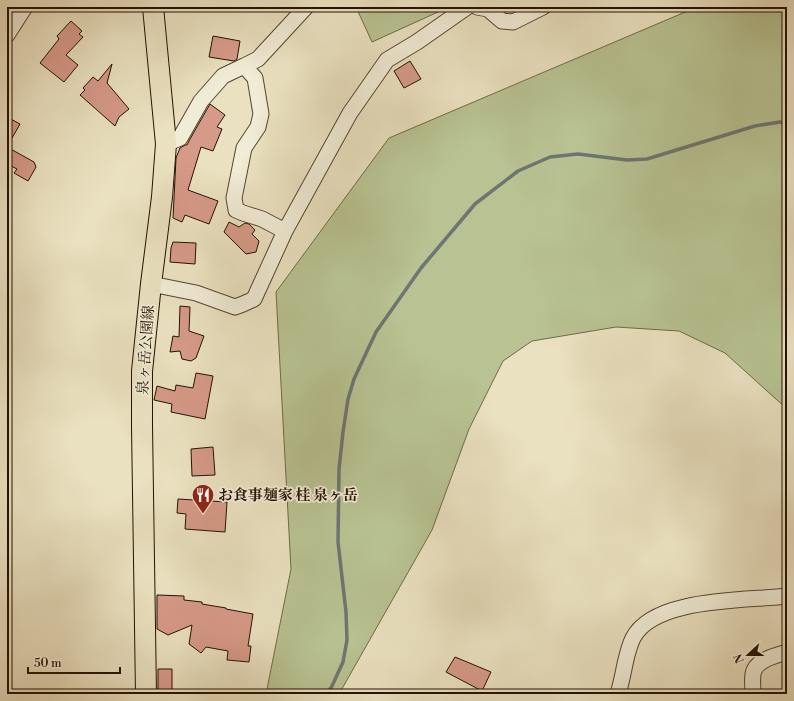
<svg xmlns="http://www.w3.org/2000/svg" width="794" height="701" font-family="'Libre Bodoni','Noto Serif JP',serif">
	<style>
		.green { fill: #b8c292; stroke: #6e6a49 }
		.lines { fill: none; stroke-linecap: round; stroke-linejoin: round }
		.stream { stroke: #6d7672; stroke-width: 3.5 }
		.building { fill: #d69a88; stroke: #241100 }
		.minor-casing { stroke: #564530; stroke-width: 17 }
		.major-casing { stroke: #241100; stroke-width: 22 }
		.minor { stroke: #f1ecd6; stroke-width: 15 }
		.major { stroke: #eae1c0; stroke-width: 20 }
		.labels { text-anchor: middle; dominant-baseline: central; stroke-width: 3.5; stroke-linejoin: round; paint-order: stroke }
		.street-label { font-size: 15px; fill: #241100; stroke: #f1ecd6 }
		.poi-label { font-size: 15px; font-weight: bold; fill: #241100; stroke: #f1ecd6; text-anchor: start }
	</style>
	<rect width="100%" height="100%" fill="#eae1c0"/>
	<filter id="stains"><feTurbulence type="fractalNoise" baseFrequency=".005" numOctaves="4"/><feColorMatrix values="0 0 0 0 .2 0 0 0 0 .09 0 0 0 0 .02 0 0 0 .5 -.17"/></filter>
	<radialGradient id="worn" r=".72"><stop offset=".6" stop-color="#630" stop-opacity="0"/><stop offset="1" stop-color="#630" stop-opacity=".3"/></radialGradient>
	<!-- green -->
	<path class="green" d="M 356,7 L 449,7 L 372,42 Z
		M 697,7 L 787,7 L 787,409 L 725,353 L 679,331 L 616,327 L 532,341 L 503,361 L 469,429 L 432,530 L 339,694 L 266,694 L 291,569 L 276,292 L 389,138 Z"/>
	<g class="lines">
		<!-- stream -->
		<path class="stream" d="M 327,694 L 332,686 L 343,662 L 347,640 L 346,612 L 338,542 L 339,469 L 343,432 L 348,399 L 354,379 L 376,332 L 421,268 L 475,204 L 518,171 L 550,157 L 578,154 L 627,160 L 647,159 L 755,126 L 780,122 L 787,123"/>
	</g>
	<!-- building -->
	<path class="building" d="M 71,21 L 82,31 L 79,34 L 83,37 L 66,55 L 78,65 L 64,82 L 40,63 L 59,39 L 57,36 Z
		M 213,36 L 240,41 L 237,59 L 234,61 L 209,57 Z
		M 410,61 L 421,79 L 404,88 L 394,71 Z
		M 112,64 L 107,83 L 129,109 L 119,117 L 115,126 L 80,95 L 85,90 L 83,88 L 93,77 L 98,81 Z
		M 210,104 L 225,115 L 217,127 L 222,129 L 213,151 L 201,147 L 188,190 L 218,201 L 209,224 L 185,215 L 182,222 L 173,218 L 176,158 L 180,148 L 185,145 L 187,145 L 190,139 Z
		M 7,117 L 20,124 L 7,147 L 34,162 L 36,167 L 28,181 L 14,173 L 17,169 L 7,164 Z
		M 229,222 L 239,227 L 245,223 L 249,224 L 255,230 L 252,234 L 259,241 L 256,252 L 246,254 L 224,232 Z
		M 173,242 L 196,243 L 195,264 L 170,262 L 171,248 Z
		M 180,306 L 190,307 L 189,331 L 204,336 L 196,358 L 191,361 L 182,359 L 180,351 L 170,352 L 173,336 L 179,337 Z
		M 196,373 L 213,376 L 205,419 L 171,412 L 172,404 L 154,400 L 157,386 L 175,391 L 176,385 L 193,388 Z
		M 213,447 L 215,475 L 192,476 L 191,449 Z
		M 178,499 L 227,502 L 225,532 L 185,529 L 186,514 L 177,513 Z
		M 157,595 L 184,596 L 184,600 L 202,602 L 202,604 L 226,608 L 226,609 L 253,614 L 248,646 L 251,646 L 249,662 L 227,660 L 228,651 L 206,647 L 201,653 L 189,644 L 192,625 L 168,635 L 157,629 Z
		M 455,657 L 491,672 L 482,691 L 446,672 Z
		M 158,669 L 172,669 L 172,694 L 158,694 Z"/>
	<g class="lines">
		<!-- minor casing -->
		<g class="minor-casing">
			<path id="minor" d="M 477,7 L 488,9 L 502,21 L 513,22 L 543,7
				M 7,35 L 25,7
				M 244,66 L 258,59 L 306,7
				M 166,144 L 180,138 L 201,101 L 223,76 L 244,66 L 255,78 L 261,114 L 258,127 L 244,148 L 234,198 L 236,210 L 243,213 L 262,219 L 285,231
				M 151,284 L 196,293 L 235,307 L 243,304 L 254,299 L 285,231 L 350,113 L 387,60 L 417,42 L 467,7
				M 618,694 C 621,684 623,674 625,664 C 627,655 629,646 633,638 C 654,597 747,601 787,596
				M 753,694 C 753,688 752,681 753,674 C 755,660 775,656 787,652"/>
		</g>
		<!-- major casing -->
		<g class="major-casing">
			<path id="major" d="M 146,694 L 142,426 L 142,371 L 151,284 L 162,197 L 166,144 L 153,7"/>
		</g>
		<!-- minor -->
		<use href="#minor" class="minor"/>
		<!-- major -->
		<use href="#major" class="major"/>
	</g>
	<!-- icons -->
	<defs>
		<g id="restaurant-pin" transform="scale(1.15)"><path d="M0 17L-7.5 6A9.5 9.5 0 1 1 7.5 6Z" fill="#8f2418" stroke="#f1ecd6"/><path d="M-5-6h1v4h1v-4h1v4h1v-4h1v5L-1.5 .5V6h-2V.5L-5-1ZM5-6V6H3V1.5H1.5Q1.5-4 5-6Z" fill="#fff"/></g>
	</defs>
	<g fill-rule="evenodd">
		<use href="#restaurant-pin" x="203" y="495"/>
	</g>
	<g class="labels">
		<!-- street labels -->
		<g class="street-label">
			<text transform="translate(146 350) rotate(-86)">泉ヶ岳公園線</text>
		</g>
		<!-- poi labels -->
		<g class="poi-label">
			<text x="218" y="495">お食事麺家 桂 泉ヶ岳</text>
		</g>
	</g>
	<!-- margin -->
	<rect width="794" height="701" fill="none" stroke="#eae1c0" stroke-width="24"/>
	<rect x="8" y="8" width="778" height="685" fill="none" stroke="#241100" stroke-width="2"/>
	<rect x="12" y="12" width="770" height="677" fill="none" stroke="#241100"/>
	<!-- north arrow -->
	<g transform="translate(748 655) rotate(248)" stroke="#f1ecd6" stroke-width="3" paint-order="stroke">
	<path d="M0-3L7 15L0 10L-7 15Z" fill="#241100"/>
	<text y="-6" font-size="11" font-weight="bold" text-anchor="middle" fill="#241100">N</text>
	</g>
	<!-- scale -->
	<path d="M28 667v6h92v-6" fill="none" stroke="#241100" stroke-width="2"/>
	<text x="34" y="667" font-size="12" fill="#241100" stroke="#f1ecd6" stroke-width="3" paint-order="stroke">50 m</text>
	<rect width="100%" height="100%" filter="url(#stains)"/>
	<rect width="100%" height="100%" fill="url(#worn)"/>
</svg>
